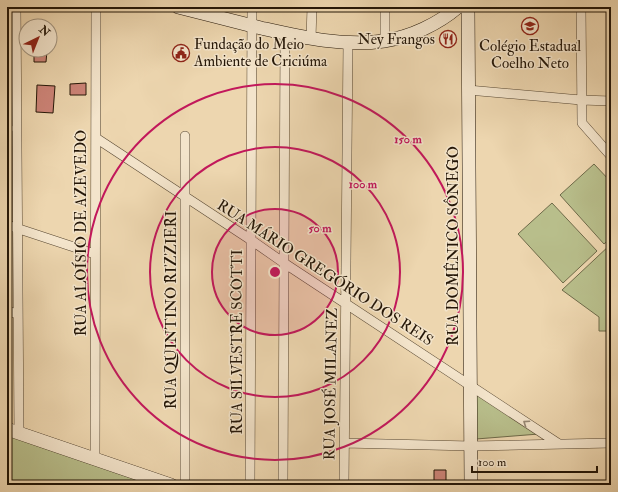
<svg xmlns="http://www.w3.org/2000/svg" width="618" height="492" font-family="'IM FELL Double Pica',serif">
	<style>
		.green { fill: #b8be8b; stroke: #6e6a49 }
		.building { fill: #cd8478; stroke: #241607 }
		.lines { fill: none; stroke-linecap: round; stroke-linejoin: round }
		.lane-casing { stroke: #564631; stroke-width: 6 }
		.street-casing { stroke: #564631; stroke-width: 10 }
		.secondary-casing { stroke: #241607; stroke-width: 14 }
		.lane { stroke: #f3e4cb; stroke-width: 4.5 }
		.street { stroke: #f3e4cb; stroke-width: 9 }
		.secondary { stroke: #f3e4cb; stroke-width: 13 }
		.oneway { stroke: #968773 }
		.ring { fill: none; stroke: #c2185b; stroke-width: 2 }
		.labels { text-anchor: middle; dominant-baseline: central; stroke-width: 3; stroke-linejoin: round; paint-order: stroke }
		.poi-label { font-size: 15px; fill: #241607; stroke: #f3e4cb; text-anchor: end }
		.street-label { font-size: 15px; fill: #241607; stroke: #f3e4cb }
		.centre { fill: #c2185b; stroke: #f3e4cb; stroke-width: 2 }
		.ring-label { font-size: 12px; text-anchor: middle; font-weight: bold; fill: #c2185b; stroke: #f3e4cb; stroke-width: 3; stroke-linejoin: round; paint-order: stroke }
	</style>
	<rect width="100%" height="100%" fill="#edd6af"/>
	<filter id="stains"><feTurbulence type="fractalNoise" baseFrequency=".005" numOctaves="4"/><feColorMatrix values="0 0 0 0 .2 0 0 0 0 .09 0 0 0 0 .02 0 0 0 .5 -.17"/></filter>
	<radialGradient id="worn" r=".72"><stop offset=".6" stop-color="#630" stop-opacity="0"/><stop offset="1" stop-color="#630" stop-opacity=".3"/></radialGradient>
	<!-- green -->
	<path class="green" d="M 594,164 L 611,182 L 611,238 L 604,244 L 560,195 Z
		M 552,203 L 597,251 L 563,283 L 518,234 Z
		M 611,244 L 611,331 L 599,331 L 599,317 L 562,290 Z
		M 476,393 L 539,434 L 476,439 Z
		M 7,434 L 161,485 L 7,485 Z"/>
	<!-- building -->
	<path class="building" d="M 34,50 L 47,51 L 46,62 L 34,62 Z
		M 86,83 L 86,95 L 70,95 L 70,84 Z
		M 37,85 L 55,86 L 53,113 L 36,112 Z
		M 434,470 L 446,470 L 446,485 L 434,485 Z"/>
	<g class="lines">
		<!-- lane casing -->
		<g class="lane-casing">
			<path id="lane" d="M 7,129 L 16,128"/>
		</g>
		<!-- street casing -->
		<g class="street-casing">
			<path id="street" d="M 16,7 L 19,433
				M 385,7 L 385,41
				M 581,7 L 582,123 L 611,156
				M 311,38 L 312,7
				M 468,90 L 581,100 L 611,101
				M 185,136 L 185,485
				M 96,138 L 251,240 L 284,263 L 559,444
				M 7,225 L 95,254
				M 7,311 L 18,314
				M 344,443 L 471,446 L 611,443
				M 95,459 L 96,7
				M 250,485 L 252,7
				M 283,485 L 285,34
				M 344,485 L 348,43"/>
		</g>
		<!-- secondary casing -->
		<g class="secondary-casing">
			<path id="secondary" d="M 178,7 C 206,14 233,21 261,28 C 301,37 343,47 384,41 C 411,37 438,24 458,7
				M 468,7 L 471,485
				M 7,429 L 171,485"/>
		</g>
		<!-- lane -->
		<use href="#lane" class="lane"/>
		<!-- street -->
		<use href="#street" class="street"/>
		<!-- secondary -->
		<use href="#secondary" class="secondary"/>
	</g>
	<!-- one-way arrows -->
	<defs><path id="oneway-chevron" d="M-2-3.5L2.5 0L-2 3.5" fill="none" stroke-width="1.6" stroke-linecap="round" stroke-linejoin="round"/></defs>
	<use class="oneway" href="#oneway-chevron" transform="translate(526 423) rotate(-146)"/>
	<!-- distance rings -->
	<circle cx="275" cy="272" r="63" fill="#c2185b" fill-opacity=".12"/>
	<g class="ring">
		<circle cx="275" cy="272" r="63"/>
		<circle cx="275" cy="272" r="125"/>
		<circle cx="275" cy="272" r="188"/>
	</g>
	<!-- icons -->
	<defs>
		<g id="school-ring" transform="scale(0.9)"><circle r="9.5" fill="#f3e4cb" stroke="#8f2418" stroke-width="1.5"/><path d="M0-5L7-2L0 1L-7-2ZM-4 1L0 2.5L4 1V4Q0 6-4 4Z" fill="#8f2418"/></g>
		<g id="restaurant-ring" transform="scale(0.9)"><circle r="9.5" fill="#f3e4cb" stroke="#8f2418" stroke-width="1.5"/><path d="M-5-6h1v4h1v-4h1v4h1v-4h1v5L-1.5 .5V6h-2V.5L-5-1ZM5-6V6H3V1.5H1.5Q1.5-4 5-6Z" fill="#8f2418"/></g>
		<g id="civic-ring" transform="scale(0.9)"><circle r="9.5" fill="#f3e4cb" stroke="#8f2418" stroke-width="1.5"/><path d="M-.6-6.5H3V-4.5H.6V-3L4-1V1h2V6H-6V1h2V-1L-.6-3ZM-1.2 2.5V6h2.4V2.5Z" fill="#8f2418"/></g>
	</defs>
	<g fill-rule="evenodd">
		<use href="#school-ring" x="530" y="26"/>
		<use href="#restaurant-ring" x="448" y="39"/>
		<use href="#civic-ring" x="181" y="53"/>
	</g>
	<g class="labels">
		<!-- poi labels -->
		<g class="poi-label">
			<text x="435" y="39">Ney Frangos</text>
			<text x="194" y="44" text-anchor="start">Fundação do Meio<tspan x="194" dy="17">Ambiente de Criciúma</tspan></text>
			<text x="530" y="46" text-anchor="middle">Colégio Estadual<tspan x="530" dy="17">Coelho Neto</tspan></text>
		</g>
		<!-- street labels -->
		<g class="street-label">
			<text transform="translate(81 233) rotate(-90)">RUA ALOÍSIO DE AZEVEDO</text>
			<text transform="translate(453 246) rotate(-90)">RUA DOMÊNICO SÔNEGO</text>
			<text transform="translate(325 273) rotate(33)">RUA MÁRIO GREGÓRIO DOS REIS</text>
			<text transform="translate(171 310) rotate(-90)">RUA QUINTINO RIZZIERI</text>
			<text transform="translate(237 342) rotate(-90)">RUA SILVESTRE SCOTTI</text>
			<text transform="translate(331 384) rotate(-89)">RUA JOSÉ MILANEZ</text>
		</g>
	</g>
	<circle cx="275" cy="272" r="6" class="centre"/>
	<g class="ring-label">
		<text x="408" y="143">150 m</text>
		<text x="363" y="188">100 m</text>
		<text x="320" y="232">50 m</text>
	</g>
	<!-- margin -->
	<rect width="618" height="492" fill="none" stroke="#edd6af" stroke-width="24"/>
	<rect x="8" y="8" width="602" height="476" fill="none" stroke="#241607" stroke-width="2"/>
	<rect x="12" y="12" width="594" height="468" fill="none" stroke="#241607"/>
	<!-- north arrow -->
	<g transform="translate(38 38) rotate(43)"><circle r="19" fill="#f3e4cb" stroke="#a0927d"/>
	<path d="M0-3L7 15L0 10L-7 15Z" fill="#8f2418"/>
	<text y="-6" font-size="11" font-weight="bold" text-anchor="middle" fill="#241607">N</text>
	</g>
	<!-- scale -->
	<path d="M472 466v6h125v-6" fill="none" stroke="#241607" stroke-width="2"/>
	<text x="478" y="466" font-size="12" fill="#241607" stroke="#f3e4cb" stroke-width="3" paint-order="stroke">100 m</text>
	<rect width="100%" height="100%" filter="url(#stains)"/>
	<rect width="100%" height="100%" fill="url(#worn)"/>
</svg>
